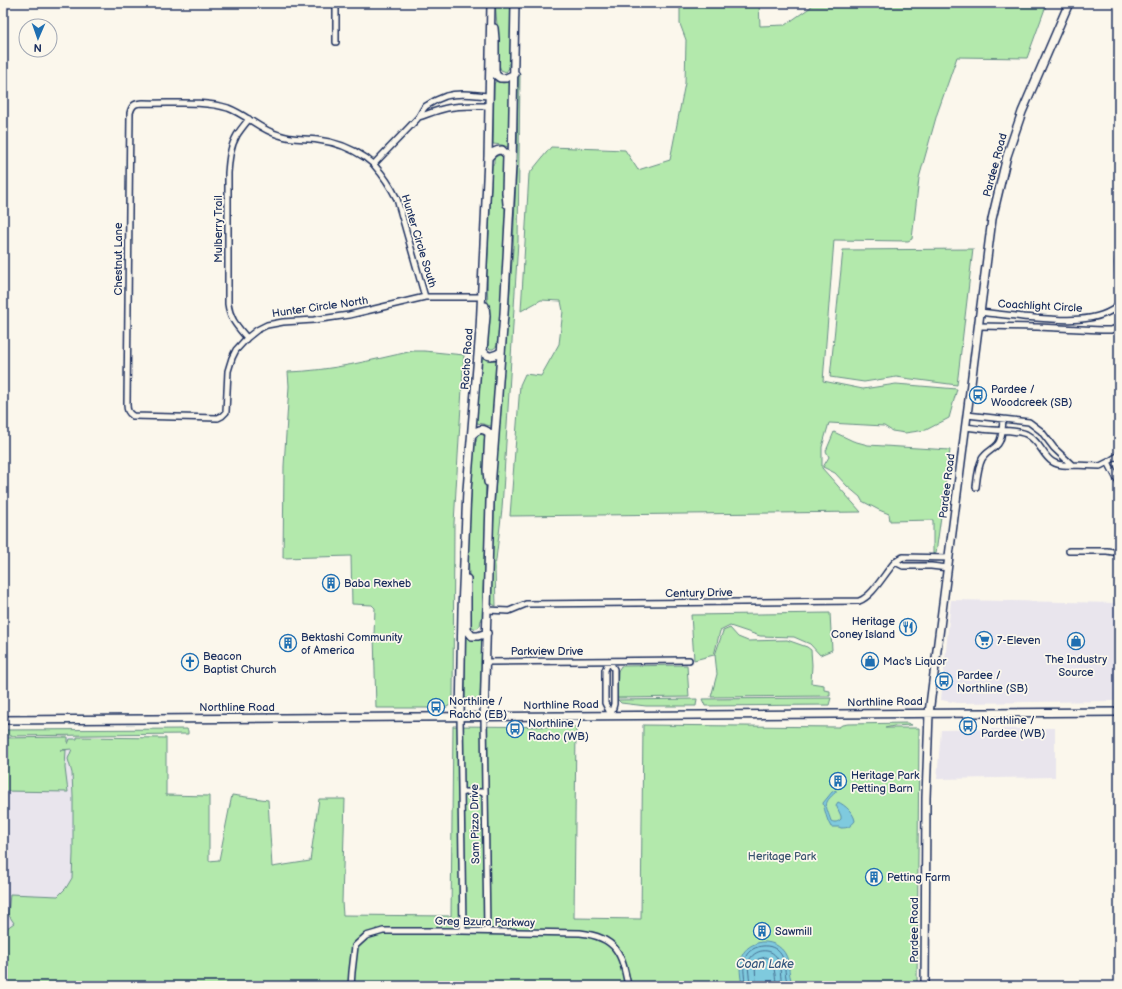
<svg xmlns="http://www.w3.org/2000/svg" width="1122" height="989" font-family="'Balsamiq Sans',sans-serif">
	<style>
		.built { fill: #e9e5ed }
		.green { fill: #b3e9ac; stroke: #678c85 }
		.water { fill: #7fcade; stroke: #578cab }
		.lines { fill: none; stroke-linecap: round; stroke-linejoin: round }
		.shore { stroke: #436d91; stroke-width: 1 }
		.street-casing { stroke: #1b2f5e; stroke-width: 8 }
		.secondary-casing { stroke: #1b2f5e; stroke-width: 10 }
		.street { stroke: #fbf7ec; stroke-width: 5 }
		.secondary { stroke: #fbf7ec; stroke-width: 7 }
		.labels { text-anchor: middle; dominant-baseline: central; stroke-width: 3.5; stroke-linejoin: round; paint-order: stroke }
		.street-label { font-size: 11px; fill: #1b2f5e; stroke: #fbf7ec }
		.poi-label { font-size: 11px; fill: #1b2f5e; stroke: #fbf7ec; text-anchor: start }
		.park-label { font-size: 11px; fill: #39546e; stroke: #fbf7ec }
		.water-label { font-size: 12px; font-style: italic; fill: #34567e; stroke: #fbf7ec }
	</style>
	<rect width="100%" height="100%" fill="#fbf7ec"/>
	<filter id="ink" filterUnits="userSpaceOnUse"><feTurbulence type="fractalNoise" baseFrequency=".025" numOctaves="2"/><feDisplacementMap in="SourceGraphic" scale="8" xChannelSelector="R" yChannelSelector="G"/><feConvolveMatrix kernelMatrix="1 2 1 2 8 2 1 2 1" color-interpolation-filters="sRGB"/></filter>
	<g filter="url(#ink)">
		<!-- built -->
		<path class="built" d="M 951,600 L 1119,603 L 1119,701 L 958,703 L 941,700 Z
			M 1055,728 L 1055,777 L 937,779 L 941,730 Z
			M 3,737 L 77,737 L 75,986 L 3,986 Z"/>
		<!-- green -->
		<path class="green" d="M 495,3 L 511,3 L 510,63 L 509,63 L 509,68 L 506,72 L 501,70 L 499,65 L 498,65 L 498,35 Z
			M 680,3 L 759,3 L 760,26 L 785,25 L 811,7 L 811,3 L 1047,3 L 1027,58 L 957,57 L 937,114 L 919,178 L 912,239 L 908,241 L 834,240 L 823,381 L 863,389 L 896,384 L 957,389 L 949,418 L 926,430 L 905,433 L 892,431 L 884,426 L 829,423 L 822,447 L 822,468 L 861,512 L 510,516 L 520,385 L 525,374 L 541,376 L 559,344 L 563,311 L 561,301 L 541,300 L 521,311 L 529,174 L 551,147 L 625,150 L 638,170 L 670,160 L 685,83 L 686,40 L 680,24 Z
			M 520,74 L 518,241 L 502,509 L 495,568 L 496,606 L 492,604 L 490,599 L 496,472 L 513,249 L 517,154 L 518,79 L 518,76 Z
			M 496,81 L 503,83 L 509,82 L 510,83 L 509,146 L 508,147 L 502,145 L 493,144 L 494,84 Z
			M 499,155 L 502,156 L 503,159 L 506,229 L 499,342 L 497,342 L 497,346 L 493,349 L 490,349 L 488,347 L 488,342 L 486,342 L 488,316 L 487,273 L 492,164 L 494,164 L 494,158 Z
			M 973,249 L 957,385 L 896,377 L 864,382 L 830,377 L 843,250 Z
			M 413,351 L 424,351 L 464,355 L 454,523 L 453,703 L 447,707 L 440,708 L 376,708 L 374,635 L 375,608 L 372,605 L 352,604 L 351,556 L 283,558 L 284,466 L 289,386 L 288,372 C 330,371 372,360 413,351 Z
			M 482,357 L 489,360 L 496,360 L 497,361 L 492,423 L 492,426 L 490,426 L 483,424 L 476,423 L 481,359 Z
			M 834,432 L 853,441 L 868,445 L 950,450 L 936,553 L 933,554 L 933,520 L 890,521 L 889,514 L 879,510 L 862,501 L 860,497 L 847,486 L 835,473 L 823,467 L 829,457 L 826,451 Z
			M 480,434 L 483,435 L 485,437 L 485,470 L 486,505 L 482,620 L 481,620 L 480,626 L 476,629 L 472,627 L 471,621 L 469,621 L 470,591 L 468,554 L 474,442 L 476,442 L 477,437 Z
			M 830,613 L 832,650 L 820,655 L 810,644 L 794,637 L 760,636 L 730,626 L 720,631 L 714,655 L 694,660 L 691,615 Z
			M 730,628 L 738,637 L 748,641 L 787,640 L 807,647 L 811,650 L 812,665 L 811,683 L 824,685 L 824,690 L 830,691 L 830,696 L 711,697 L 717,674 L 715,655 L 723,631 Z
			M 467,637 L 473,639 L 480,639 L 482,641 L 481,683 L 480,699 L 466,699 L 465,697 L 465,639 Z
			M 687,665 L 689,697 L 617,698 L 618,671 L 621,666 Z
			M 831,698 L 829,705 L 705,706 L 702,699 Z
			M 697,699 L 696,706 L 646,706 L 621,703 L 618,700 Z
			M 907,723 L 912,725 L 894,726 L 885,728 L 919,728 L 917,986 L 3,986 L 3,931 L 14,923 L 8,914 L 10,894 L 58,896 L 66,888 L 72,878 L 73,854 L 73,796 L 72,773 L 68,759 L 72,749 L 60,750 L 66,750 L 65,768 L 68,792 L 3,791 L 3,738 L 68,737 L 68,744 L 70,739 L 77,739 L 77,737 L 166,738 L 166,795 L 209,796 L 209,861 L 219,860 L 232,795 L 268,800 L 272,867 L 310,861 L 319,799 L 345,799 L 342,902 L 343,915 L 451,916 L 453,726 L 576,727 L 574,918 L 641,919 L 643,725 L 839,727 L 842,725 L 848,724 Z
			M 187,729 L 188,731 L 188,734 L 3,736 L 3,730 Z"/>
		<!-- water -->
		<path class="water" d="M 836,790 L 836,792 C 822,804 826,805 831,821 C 835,823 838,822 841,819 L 841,816 L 836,805 L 838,802 C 845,805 854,813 855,821 C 850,827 848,828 841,828 L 839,827 L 831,827 C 827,821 825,811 823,803 L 832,792 Z
			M 761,942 C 774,941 785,948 788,961 C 789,967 789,974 791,980 L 797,986 L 742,986 C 739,966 736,948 761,942 Z"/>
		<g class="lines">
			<!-- shore -->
			<path class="shore" d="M 745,986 C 745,973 739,957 753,949 C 766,942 781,947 784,962 C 786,970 784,980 790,986
				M 750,986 C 750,978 747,968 749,961 C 754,949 771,947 777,958 C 782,967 779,977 783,986
				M 756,986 L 755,963 L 758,959 L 766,957 C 776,960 774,977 777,986"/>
			<!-- street casing -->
			<g class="street-casing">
				<path id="street" d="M 336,42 L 336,3
					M 419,117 C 428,114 437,110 447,108 C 460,105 475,106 489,106
					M 374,164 C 388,149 403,134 417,119 C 421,115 422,109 426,106 C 432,102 440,98 446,96 C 460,92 475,95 489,96
					M 1119,257 L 1118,263 L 1119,275
					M 425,297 L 397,199 C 391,187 384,176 375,166 C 373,163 369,161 366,158 C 351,148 336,142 318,140 C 305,138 292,140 279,135 C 260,130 247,115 228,108 C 202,100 170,104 143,103 C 135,103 132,105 130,113 L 127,404 C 127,410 128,413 133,416 L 218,418 L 222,416 L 226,412 L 228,371 L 232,358 L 236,350 L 247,338 L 257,330 L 267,325 L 283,322 L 314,320 L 349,315 L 425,297 L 482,297
					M 980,312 C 994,314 1009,315 1023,317 C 1051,319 1096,326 1119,305
					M 978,326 L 1037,327 L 1102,330 L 1111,330 L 1119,327
					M 247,338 C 237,326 230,319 228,304 L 228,173 C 229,160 230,147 237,135 C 240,130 245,124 249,119
					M 965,427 C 975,428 984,430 993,430 C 1004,431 1016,430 1026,434 C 1047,445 1041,468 1072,465 L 1054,448 L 1041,431 L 1029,422 L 967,415
					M 1108,462 L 1119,483
					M 1072,465 L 1100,466 L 1108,462 L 1119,455
					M 976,487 C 977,478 978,467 982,459 C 986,452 993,450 998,444 C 1003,438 1002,427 1003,419
					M 1069,551 L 1107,551 L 1119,553
					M 948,568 L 931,566 L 903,566 L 895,562 L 903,557 L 949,558
					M 487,610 L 509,611 L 526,604 L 859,601 C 873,596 884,574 895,562
					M 609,661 L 614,669 L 614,704 L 611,715 L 605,703 L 605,670 Z
					M 486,662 L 689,660
					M 460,717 L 463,931
					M 484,717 L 487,931
					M 461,792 L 485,792
					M 351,986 L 352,972 L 355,946 L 366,936 L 383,931 L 463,931 L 580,933 C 617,937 622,954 628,986"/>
			</g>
			<!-- secondary casing -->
			<g class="secondary-casing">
				<path id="secondary" d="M 494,28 L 495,39 L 495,70 L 496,75 L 500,78 L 506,78 L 515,74
					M 488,158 C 493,152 495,150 502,150 L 507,155 L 506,193 L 507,204
					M 485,306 L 486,316 L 483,350 C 486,359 495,356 501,352
					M 472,435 C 478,429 483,427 489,433 L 487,470 L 488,482
					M 467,579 L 467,630 L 472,636 L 478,636 L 487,633
					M 460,717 L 462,610 L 467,490 L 480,330 L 488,158 L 491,3
					M 484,717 L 490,501 L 504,314 L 512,165 L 515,3
					M 3,720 L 1119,712
					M 925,986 L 926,798 L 929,713 L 992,219 L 1007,156 L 1022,112 L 1069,3"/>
			</g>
			<!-- street -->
			<use href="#street" class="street"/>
			<!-- secondary -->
			<use href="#secondary" class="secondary"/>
		</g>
	</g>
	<!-- icons -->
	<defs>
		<g id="bus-ring" transform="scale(0.9)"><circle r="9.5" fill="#fbf7ec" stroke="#1f6fb2" stroke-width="1.5"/><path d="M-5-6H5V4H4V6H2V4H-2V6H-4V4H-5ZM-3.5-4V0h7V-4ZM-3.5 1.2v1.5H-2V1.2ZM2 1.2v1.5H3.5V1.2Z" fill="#1f6fb2"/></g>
		<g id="building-ring" transform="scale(0.9)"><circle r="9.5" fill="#fbf7ec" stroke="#1f6fb2" stroke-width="1.5"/><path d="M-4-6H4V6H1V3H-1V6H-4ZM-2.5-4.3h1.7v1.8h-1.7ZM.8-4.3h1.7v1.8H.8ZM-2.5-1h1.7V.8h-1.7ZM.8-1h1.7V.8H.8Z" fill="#1f6fb2"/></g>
		<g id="restaurant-ring" transform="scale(0.9)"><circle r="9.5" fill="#fbf7ec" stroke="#1f6fb2" stroke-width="1.5"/><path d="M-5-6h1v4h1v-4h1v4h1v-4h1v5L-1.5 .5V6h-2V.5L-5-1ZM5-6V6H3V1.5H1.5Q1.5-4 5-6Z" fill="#1f6fb2"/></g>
		<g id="supermarket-ring" transform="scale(0.9)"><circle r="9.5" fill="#fbf7ec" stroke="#1f6fb2" stroke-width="1.5"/><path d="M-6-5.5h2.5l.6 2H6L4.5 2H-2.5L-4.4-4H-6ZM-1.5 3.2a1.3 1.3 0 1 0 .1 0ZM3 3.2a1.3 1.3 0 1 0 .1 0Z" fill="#1f6fb2"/></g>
		<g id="shop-ring" transform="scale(0.9)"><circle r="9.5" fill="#fbf7ec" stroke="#1f6fb2" stroke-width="1.5"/><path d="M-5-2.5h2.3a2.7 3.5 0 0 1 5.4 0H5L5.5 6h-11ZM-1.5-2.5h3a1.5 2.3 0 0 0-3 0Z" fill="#1f6fb2"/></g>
		<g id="church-ring" transform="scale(0.9)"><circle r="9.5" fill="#fbf7ec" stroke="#1f6fb2" stroke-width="1.5"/><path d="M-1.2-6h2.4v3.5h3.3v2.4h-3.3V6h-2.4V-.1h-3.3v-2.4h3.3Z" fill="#1f6fb2"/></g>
	</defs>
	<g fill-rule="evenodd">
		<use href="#bus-ring" x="978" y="395"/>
		<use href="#building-ring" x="331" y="583"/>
		<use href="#restaurant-ring" x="908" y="627"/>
		<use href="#supermarket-ring" x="984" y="640"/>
		<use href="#shop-ring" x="1076" y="641"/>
		<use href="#building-ring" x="288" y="643"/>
		<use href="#shop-ring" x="870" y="661"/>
		<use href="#church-ring" x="190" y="662"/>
		<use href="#bus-ring" x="944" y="681"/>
		<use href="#bus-ring" x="436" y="707"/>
		<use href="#bus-ring" x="968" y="726"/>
		<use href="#bus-ring" x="515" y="729"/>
		<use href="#building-ring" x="838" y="781"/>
		<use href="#building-ring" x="874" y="877"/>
		<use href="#building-ring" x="762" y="931"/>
	</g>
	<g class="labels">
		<!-- street labels -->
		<g class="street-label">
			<text transform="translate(995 165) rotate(-75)">Pardee Road</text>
			<text transform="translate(218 229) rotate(-90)">Mulberry Trail</text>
			<text transform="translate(419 241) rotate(73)">Hunter Circle South</text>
			<text transform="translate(118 259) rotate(-90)">Chestnut Lane</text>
			<text transform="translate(1040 306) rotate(3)">Coachlight Circle</text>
			<text transform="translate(320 307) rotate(-8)">Hunter Circle North</text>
			<text transform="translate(467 359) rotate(-86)">Racho Road</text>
			<text transform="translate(947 486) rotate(-83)">Pardee Road</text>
			<text transform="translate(699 593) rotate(-1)">Century Drive</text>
			<text x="547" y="651">Parkview Drive</text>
			<text transform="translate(885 702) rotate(-1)">Northline Road</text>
			<text transform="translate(561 705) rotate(-1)">Northline Road</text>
			<text x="237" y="707">Northline Road</text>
			<text transform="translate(475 824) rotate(-91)">Sam Pizzo Drive</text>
			<text transform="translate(485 922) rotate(1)">Greg Bzura Parkway</text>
			<text transform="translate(914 930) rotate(-90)">Pardee Road</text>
		</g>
		<!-- poi labels -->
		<g class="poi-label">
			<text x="991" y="389">Pardee /<tspan x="991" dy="13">Woodcreek (SB)</tspan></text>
			<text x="344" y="583">Baba Rexheb</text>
			<text x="895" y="621" text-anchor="end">Heritage<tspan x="895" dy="13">Coney Island</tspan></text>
			<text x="301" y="637">Bektashi Community<tspan x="301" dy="13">of America</tspan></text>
			<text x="997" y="640">7-Eleven</text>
			<text x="203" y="656">Beacon<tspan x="203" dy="13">Baptist Church</tspan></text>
			<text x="1076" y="659" text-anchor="middle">The Industry<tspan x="1076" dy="13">Source</tspan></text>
			<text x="883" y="661">Mac's Liquor</text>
			<text x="957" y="675">Pardee /<tspan x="957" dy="13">Northline (SB)</tspan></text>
			<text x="449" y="701">Northline /<tspan x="449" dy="13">Racho (EB)</tspan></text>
			<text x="981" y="720">Northline /<tspan x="981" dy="13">Pardee (WB)</tspan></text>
			<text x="528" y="723">Northline /<tspan x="528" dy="13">Racho (WB)</tspan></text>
			<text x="851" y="775">Heritage Park<tspan x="851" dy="13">Petting Barn</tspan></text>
			<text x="887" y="877">Petting Farm</text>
			<text x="775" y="931">Sawmill</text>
		</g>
		<!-- park labels -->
		<g class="park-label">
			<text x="782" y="856">Heritage Park</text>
		</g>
		<!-- water labels -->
		<g class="water-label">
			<text x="765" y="964">Coan Lake</text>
		</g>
	</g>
	<!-- margin -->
	<rect width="1122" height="989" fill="none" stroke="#fbf7ec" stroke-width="16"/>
	<rect x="8" y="8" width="1106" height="973" fill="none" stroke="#1b2f5e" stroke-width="1.5" filter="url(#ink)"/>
	<!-- north arrow -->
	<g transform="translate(38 38) rotate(182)"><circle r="19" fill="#fbf7ec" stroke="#a1a7b3"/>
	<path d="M0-3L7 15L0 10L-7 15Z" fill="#1f6fb2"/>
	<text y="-6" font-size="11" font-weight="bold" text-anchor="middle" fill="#1b2f5e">N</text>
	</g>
</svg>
